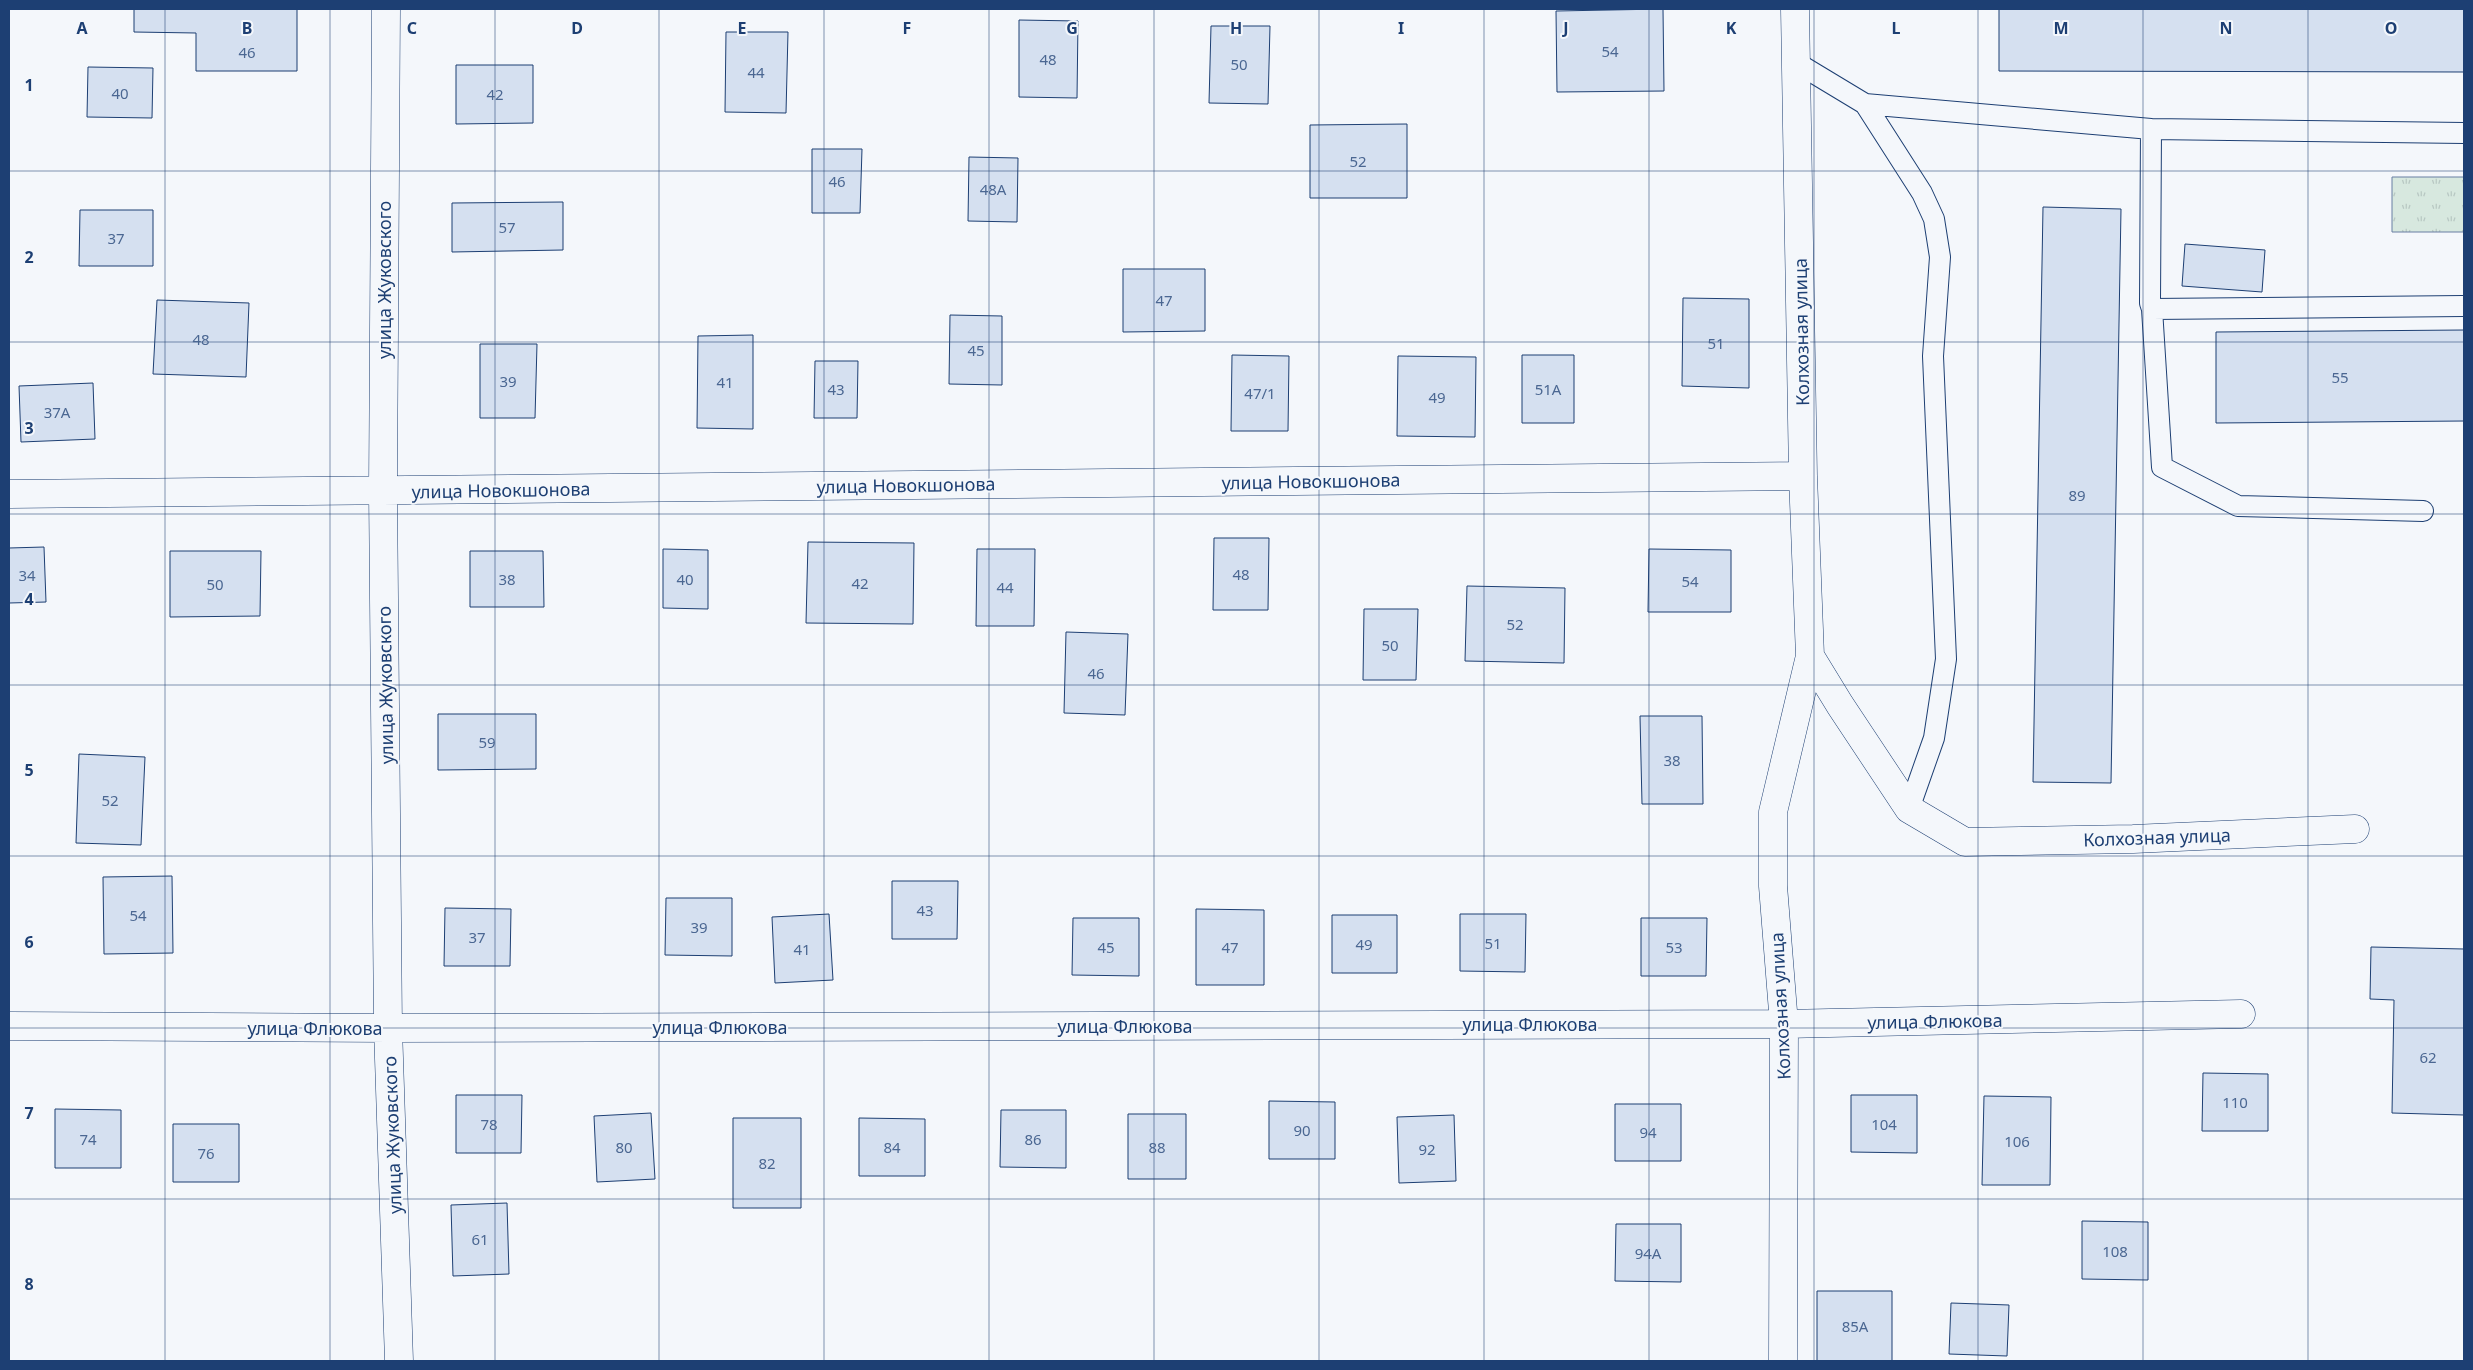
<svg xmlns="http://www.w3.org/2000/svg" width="2473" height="1370" font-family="'Noto Sans',sans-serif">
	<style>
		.grass { fill: url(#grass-tufts); stroke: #687fa3 }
		.building { fill: #d5e0f0; stroke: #1d3f73 }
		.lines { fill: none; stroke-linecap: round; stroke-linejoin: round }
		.service-casing { stroke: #1d3f73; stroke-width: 22 }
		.minor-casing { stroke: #1d3f73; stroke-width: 29 }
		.service { stroke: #f4f7fb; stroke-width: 20 }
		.minor { stroke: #f4f7fb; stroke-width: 28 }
		.grid { fill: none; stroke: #1d3f73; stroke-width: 1; stroke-opacity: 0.55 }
		.labels { text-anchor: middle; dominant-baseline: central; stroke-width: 4; stroke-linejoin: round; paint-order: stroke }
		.number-label { font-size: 15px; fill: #4b6792 }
		.street-label { font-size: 18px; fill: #1d3f73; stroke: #f4f7fb }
		.grid-label { font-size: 16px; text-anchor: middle; font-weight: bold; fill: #1d3f73; stroke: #f4f7fb; stroke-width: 4; stroke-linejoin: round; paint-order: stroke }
	</style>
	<defs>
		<pattern id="grass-tufts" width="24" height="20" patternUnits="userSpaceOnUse" patternTransform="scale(1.25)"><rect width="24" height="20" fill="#d7e8df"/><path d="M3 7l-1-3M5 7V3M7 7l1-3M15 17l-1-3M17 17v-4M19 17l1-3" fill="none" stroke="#b8c8c3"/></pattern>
	</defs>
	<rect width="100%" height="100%" fill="#f4f7fb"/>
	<!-- grass -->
	<path class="grass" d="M 2392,177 L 2464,177 L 2464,232 L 2392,232 Z"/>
	<!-- building -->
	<path class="building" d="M 134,9 L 297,9 L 297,71 L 196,71 L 196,33 L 134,32 Z
		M 1663,9 L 1664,91 L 1557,92 L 1556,11 Z
		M 1999,9 L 2464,9 L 2464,72 L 1999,71 Z
		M 1019,20 L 1078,21 L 1077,98 L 1019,97 Z
		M 1211,26 L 1270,26 L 1268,104 L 1209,103 Z
		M 726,32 L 788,32 L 786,113 L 725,112 Z
		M 456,65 L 533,65 L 533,123 L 456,124 Z
		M 88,67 L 153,68 L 152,118 L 87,117 Z
		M 1407,124 L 1407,198 L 1310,198 L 1310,125 Z
		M 812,149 L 862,149 L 860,213 L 812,213 Z
		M 969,157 L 1018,158 L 1017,222 L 968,221 Z
		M 563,202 L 563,250 L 452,252 L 452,203 Z
		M 2043,207 L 2121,209 L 2111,783 L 2033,782 Z
		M 80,210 L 153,210 L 153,266 L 79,266 Z
		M 2185,244 L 2265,250 L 2262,292 L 2182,286 Z
		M 1123,269 L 1205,269 L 1205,331 L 1123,332 Z
		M 1683,298 L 1749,299 L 1749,388 L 1682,386 Z
		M 157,300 L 249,303 L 246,377 L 153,374 Z
		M 950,315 L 1002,316 L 1002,385 L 949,384 Z
		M 2464,330 L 2464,421 L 2216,423 L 2216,332 Z
		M 753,335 L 753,429 L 697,428 L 698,336 Z
		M 480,344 L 537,344 L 535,418 L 480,418 Z
		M 1232,355 L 1289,356 L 1288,431 L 1231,431 Z
		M 1522,355 L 1574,355 L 1574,423 L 1522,423 Z
		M 1398,356 L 1476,357 L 1475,437 L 1397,436 Z
		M 815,361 L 858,361 L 857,418 L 814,418 Z
		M 93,383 L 95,439 L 21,442 L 19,386 Z
		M 1214,538 L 1269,538 L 1268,610 L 1213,610 Z
		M 808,542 L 914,543 L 913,624 L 806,623 Z
		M 44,547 L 46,602 L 9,603 L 9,548 Z
		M 663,549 L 708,550 L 708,609 L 663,608 Z
		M 977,549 L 1035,549 L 1034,626 L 976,626 Z
		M 1649,549 L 1731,550 L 1731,612 L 1648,612 Z
		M 170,551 L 261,551 L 260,616 L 170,617 Z
		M 470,551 L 543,551 L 544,607 L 470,607 Z
		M 1467,586 L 1565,588 L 1564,663 L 1465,661 Z
		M 1364,609 L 1418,609 L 1416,680 L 1363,680 Z
		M 1066,632 L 1128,634 L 1125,715 L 1064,713 Z
		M 438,714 L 536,714 L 536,769 L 438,770 Z
		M 1640,716 L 1702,716 L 1703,804 L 1642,804 Z
		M 79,754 L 145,757 L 141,845 L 76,843 Z
		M 172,876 L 173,953 L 104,954 L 103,877 Z
		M 892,881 L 958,881 L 957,939 L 892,939 Z
		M 666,898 L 732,898 L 732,956 L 665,955 Z
		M 445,908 L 511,909 L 510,966 L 444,966 Z
		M 1196,909 L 1264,910 L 1264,985 L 1196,985 Z
		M 829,914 L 833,980 L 775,983 L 772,917 Z
		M 1460,914 L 1526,914 L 1525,972 L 1460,971 Z
		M 1332,915 L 1397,915 L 1397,973 L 1332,973 Z
		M 1073,918 L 1139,918 L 1139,976 L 1072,975 Z
		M 1641,918 L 1707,918 L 1706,976 L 1641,976 Z
		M 2371,947 L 2464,949 L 2464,1115 L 2392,1113 L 2394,1000 L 2370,999 Z
		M 2203,1073 L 2268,1074 L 2268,1131 L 2202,1131 Z
		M 456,1095 L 522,1095 L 521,1153 L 456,1153 Z
		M 1851,1095 L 1917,1095 L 1917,1153 L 1851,1152 Z
		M 1984,1096 L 2051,1097 L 2050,1185 L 1982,1185 Z
		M 1269,1101 L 1335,1102 L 1335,1159 L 1269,1159 Z
		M 1615,1104 L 1681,1104 L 1681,1161 L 1615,1161 Z
		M 55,1109 L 121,1110 L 121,1168 L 55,1168 Z
		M 1001,1110 L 1066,1110 L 1066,1168 L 1000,1167 Z
		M 651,1113 L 655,1179 L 597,1182 L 594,1116 Z
		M 1128,1114 L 1186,1114 L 1186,1179 L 1128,1179 Z
		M 1454,1115 L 1456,1181 L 1399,1183 L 1397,1117 Z
		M 733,1118 L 801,1118 L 801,1208 L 733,1208 Z
		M 859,1118 L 925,1119 L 925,1176 L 859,1176 Z
		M 173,1124 L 239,1124 L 239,1182 L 173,1182 Z
		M 507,1203 L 509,1274 L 453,1276 L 451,1205 Z
		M 2082,1221 L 2148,1222 L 2148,1280 L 2082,1279 Z
		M 1616,1224 L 1681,1224 L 1681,1282 L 1615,1281 Z
		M 1817,1291 L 1892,1291 L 1892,1361 L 1817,1361 Z
		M 1951,1303 L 2009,1305 L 2007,1356 L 1949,1354 Z"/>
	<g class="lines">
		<!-- service casing -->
		<g class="service-casing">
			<path id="service" d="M 1797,63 L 1865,104 L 2151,129 L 2150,303 L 2152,309 L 2464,306
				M 1865,104 L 1922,193 L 1934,219 L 1940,257 L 1933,356 L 1946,659 L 1934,738 L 1909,809
				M 2151,129 L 2464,133
				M 2152,309 L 2162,467 L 2238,506 L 2423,511"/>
		</g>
		<!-- minor casing -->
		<g class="minor-casing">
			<path id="minor" d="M 386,9 L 383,491 L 388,1028 L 399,1361
				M 9,494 L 1803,476
				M 1810,656 L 1840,705 L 1909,809 L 1965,842 L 2133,839 L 2355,829
				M 9,1026 L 388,1028 L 1784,1024 L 2241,1014
				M 1783,1361 L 1784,1024 L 1773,886 L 1773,812 L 1810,656 L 1803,476 L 1795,9"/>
		</g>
		<!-- service -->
		<use href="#service" class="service"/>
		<!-- minor -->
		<use href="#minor" class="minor"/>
	</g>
	<!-- grid -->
	<path class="grid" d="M 165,9 L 165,1361M 330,9 L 330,1361M 495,9 L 495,1361M 659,9 L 659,1361M 824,9 L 824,1361M 989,9 L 989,1361M 1154,9 L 1154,1361M 1319,9 L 1319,1361M 1484,9 L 1484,1361M 1649,9 L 1649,1361M 1814,9 L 1814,1361M 1978,9 L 1978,1361M 2143,9 L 2143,1361M 2308,9 L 2308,1361M 9,171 L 2464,171M 9,342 L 2464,342M 9,514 L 2464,514M 9,685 L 2464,685M 9,856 L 2464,856M 9,1028 L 2464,1028M 9,1199 L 2464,1199"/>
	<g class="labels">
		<!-- number labels -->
		<g class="number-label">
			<text x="1610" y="51">54</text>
			<text x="247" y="52">46</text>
			<text x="1048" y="59">48</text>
			<text x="1239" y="64">50</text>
			<text x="756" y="72">44</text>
			<text x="120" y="93">40</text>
			<text x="495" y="94">42</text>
			<text x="1358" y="161">52</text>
			<text x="837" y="181">46</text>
			<text x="993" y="189">48А</text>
			<text x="507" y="227">57</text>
			<text x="116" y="238">37</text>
			<text x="1164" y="300">47</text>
			<text x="201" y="339">48</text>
			<text x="1716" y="343">51</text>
			<text x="976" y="350">45</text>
			<text x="2340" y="377">55</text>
			<text x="508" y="381">39</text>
			<text x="725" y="382">41</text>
			<text x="836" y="389">43</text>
			<text x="1548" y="389">51А</text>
			<text x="1260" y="393">47/1</text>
			<text x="1437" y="397">49</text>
			<text x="57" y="412">37А</text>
			<text x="2077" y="495">89</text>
			<text x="1241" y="574">48</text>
			<text x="27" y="575">34</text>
			<text x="507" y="579">38</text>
			<text x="685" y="579">40</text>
			<text x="1690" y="581">54</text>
			<text x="860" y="583">42</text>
			<text x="215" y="584">50</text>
			<text x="1005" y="587">44</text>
			<text x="1515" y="624">52</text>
			<text x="1390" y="645">50</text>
			<text x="1096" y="673">46</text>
			<text x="487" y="742">59</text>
			<text x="1672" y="760">38</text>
			<text x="110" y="800">52</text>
			<text x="925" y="910">43</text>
			<text x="138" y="915">54</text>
			<text x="699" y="927">39</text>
			<text x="477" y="937">37</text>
			<text x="1493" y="943">51</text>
			<text x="1364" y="944">49</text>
			<text x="1106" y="947">45</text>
			<text x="1230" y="947">47</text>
			<text x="1674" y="947">53</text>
			<text x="802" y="949">41</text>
			<text x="2428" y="1057">62</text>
			<text x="2235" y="1102">110</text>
			<text x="489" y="1124">78</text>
			<text x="1884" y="1124">104</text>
			<text x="1302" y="1130">90</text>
			<text x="1648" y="1132">94</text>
			<text x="88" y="1139">74</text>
			<text x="1033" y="1139">86</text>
			<text x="2017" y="1141">106</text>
			<text x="624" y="1147">80</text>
			<text x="892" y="1147">84</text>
			<text x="1157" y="1147">88</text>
			<text x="1427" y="1149">92</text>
			<text x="206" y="1153">76</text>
			<text x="767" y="1163">82</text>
			<text x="480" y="1239">61</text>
			<text x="2115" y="1251">108</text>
			<text x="1648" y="1253">94А</text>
			<text x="1855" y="1326">85А</text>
		</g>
		<!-- street labels -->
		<g class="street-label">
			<text transform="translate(384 280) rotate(-90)">улица Жуковского</text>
			<text transform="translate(1801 332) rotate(-91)">Колхозная улица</text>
			<text transform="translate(1311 481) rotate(-1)">улица Новокшонова</text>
			<text transform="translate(906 485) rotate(-1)">улица Новокшонова</text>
			<text transform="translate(501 490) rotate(-1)">улица Новокшонова</text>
			<text transform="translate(385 685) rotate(-91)">улица Жуковского</text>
			<text transform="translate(2157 837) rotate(-2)">Колхозная улица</text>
			<text transform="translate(1780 1006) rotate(-93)">Колхозная улица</text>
			<text transform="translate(1935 1021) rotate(-1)">улица Флюкова</text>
			<text x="1530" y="1024">улица Флюкова</text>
			<text x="1125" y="1026">улица Флюкова</text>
			<text x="720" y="1027">улица Флюкова</text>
			<text x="315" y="1028">улица Флюкова</text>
			<text transform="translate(392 1135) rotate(-92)">улица Жуковского</text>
		</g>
	</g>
	<g class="grid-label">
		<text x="82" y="34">A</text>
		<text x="247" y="34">B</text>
		<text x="412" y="34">C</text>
		<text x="577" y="34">D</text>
		<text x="742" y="34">E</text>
		<text x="907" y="34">F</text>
		<text x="1072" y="34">G</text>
		<text x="1236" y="34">H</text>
		<text x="1401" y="34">I</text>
		<text x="1566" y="34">J</text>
		<text x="1731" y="34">K</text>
		<text x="1896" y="34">L</text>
		<text x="2061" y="34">M</text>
		<text x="2226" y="34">N</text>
		<text x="2391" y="34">O</text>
		<text x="29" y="91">1</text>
		<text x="29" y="263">2</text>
		<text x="29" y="434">3</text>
		<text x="29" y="605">4</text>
		<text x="29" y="776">5</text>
		<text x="29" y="948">6</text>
		<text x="29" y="1119">7</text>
		<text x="29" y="1290">8</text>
	</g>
	<!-- border -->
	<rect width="2473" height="1370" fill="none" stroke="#1d3f73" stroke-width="20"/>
</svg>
